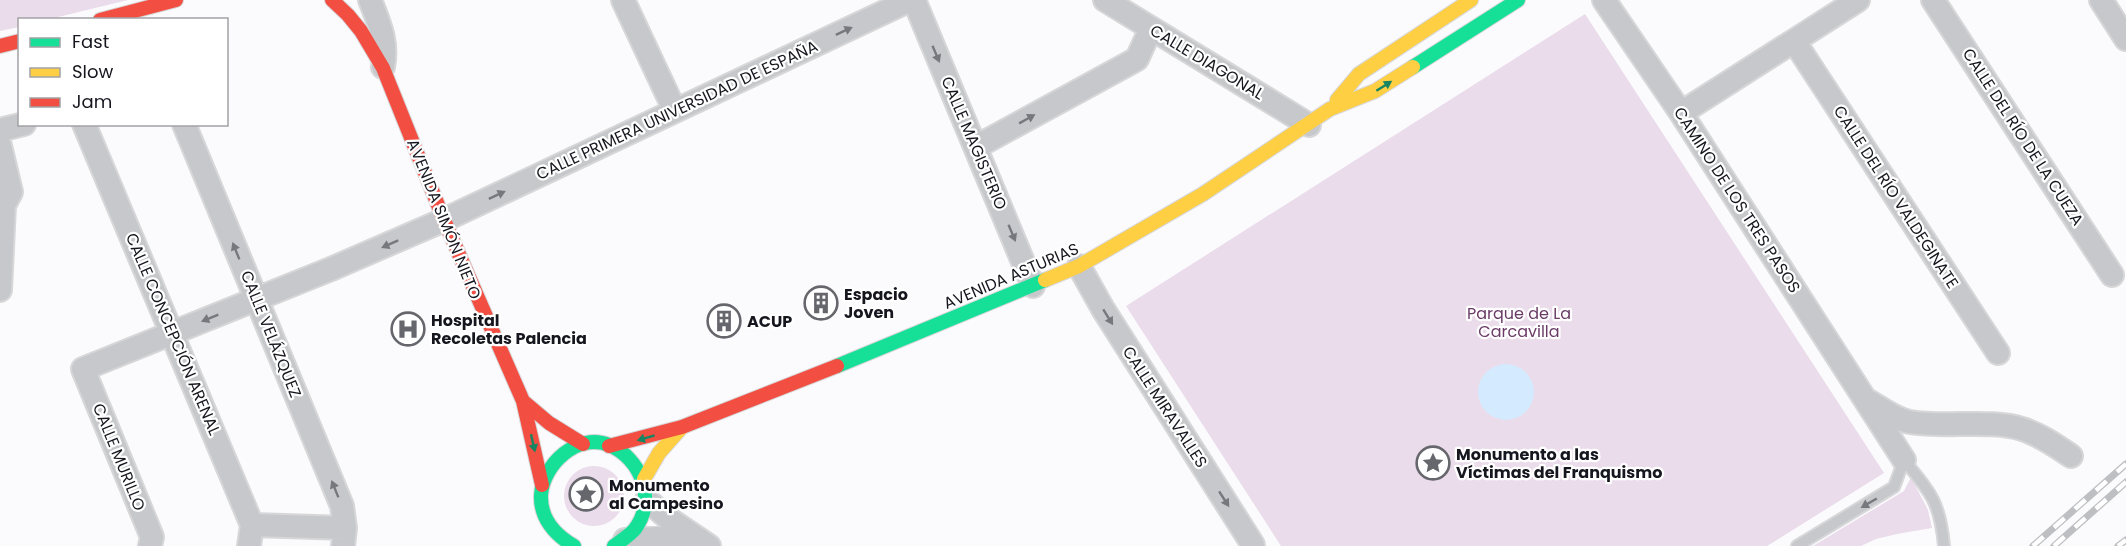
<svg xmlns="http://www.w3.org/2000/svg" width="2126" height="546" font-family="Poppins,sans-serif">
	<style>
		.green { fill: #eadcea }
		.water { fill: #d4eafe }
		.lines { fill: none; stroke-linecap: round; stroke-linejoin: round }
		.lane-casing { stroke: #d7d7d9; stroke-width: 14 }
		.street-casing { stroke: #d7d7d9; stroke-width: 26 }
		.fast-casing { stroke: #d7d7d9; stroke-width: 16 }
		.slow-casing { stroke: #d7d7d9; stroke-width: 16 }
		.jam-casing { stroke: #d7d7d9; stroke-width: 16 }
		.lane { stroke: #c6c8cb; stroke-width: 10 }
		.street { stroke: #c6c8cb; stroke-width: 22 }
		.fast { stroke: #16e098; stroke-width: 14 }
		.slow { stroke: #ffcf43; stroke-width: 14 }
		.jam { stroke: #f24e42; stroke-width: 14 }
		.rail-casing { stroke: #bebfc2; stroke-width: 7 }
		.rail { stroke: #fff; stroke-width: 4.5; stroke-dasharray: 14; stroke-linecap: butt }
		.oneway { fill: #77787e }
		.oneway2 { fill: #168562 }
		.labels { text-anchor: middle; dominant-baseline: central; stroke-width: 4.5; stroke-linejoin: round; paint-order: stroke }
		.street-label { font-size: 16px; fill: #16161f; stroke: #fff }
		.poi-label { font-size: 16px; font-weight: bold; fill: #16161f; stroke: #fff; text-anchor: start }
		.park-label { font-size: 16px; fill: #6b3b67; stroke: #fff }
	</style>
	<rect width="100%" height="100%" fill="#fbfbfe"/>
	<!-- green -->
	<path class="green" d="M 0,0 L 128,0 L 50,19 L 20,20 L 19,27 L 0,31 Z
		M 1585,14 L 1884,473 L 1767,546 L 1281,546 L 1126,306 Z
		M564 496a30 30 0 1 1 60 0a30 30 0 1 1-60 0Z
		M 1911,477 L 1928,510 L 1932,528 L 1897,534 L 1876,539 L 1861,546 L 1813,546 L 1904,491 Z"/>
	<!-- water -->
	<path class="water" d="M1478 392a28 28 0 1 1 56 0a28 28 0 1 1-56 0Z"/>
	<g class="lines">
		<!-- lane casing -->
		<g class="lane-casing">
			<path id="lane" d="M 1797,546 L 1894,487 L 1904,460 C 1931,493 1940,502 1944,546"/>
		</g>
		<!-- street casing -->
		<g class="street-casing">
			<path id="street" d="M 370,0 C 379,23 388,42 383,67
				M 623,0 L 675,111
				M 914,0 L 1033,286
				M 1105,0 L 1309,125
				M 1604,0 L 1681,113 L 1904,460
				M 1933,0 L 2112,275
				M 2101,0 L 2126,39
				M 1794,41 L 1998,353
				M 1681,113 L 1858,0
				M 84,124 L 252,525 L 249,546
				M 184,124 L 342,506 L 345,528 L 343,546
				M 0,130 L 24,124
				M 0,146 L 11,192 L 4,205 L 0,290
				M 976,147 L 1137,59 L 1151,28
				M 1079,266 L 1103,309 L 1253,545 L 1252,546
				M 1868,401 C 1881,408 1896,420 1910,422 C 1944,428 1991,419 2022,429 C 2039,434 2056,446 2071,456
				M 647,500 L 669,519 L 709,546
				M 252,525 L 345,528
				M 625,540 L 691,536
				M 150,546 L 152,537 L 83,369 L 331,269 L 444,220 L 910,0"/>
		</g>
		<!-- fast casing -->
		<g class="fast-casing">
			<path id="fast" d="M 1413,67 L 1518,0
				M 837,366 L 1045,280
				M 574,546 C 555,535 540,518 541,495 C 543,464 578,432 609,445 C 641,458 657,499 635,529 C 630,535 621,541 614,546"/>
		</g>
		<!-- slow casing -->
		<g class="slow-casing">
			<path id="slow" d="M 1337,100 L 1359,74 L 1471,0
				M 1045,280 L 1079,266 L 1203,194 L 1330,109 L 1375,91 L 1413,67
				M 644,479 L 659,453 L 682,427"/>
		</g>
		<!-- jam casing -->
		<g class="jam-casing">
			<path id="jam" d="M 332,0 L 348,15 L 361,31 L 383,68 L 444,220 L 523,401 L 542,485
				M 100,20 L 176,0
				M 0,46 L 20,41
				M 523,401 L 549,423 L 583,444
				M 609,446 L 682,427 L 837,366"/>
		</g>
		<!-- lane -->
		<use href="#lane" class="lane"/>
		<!-- street -->
		<use href="#street" class="street"/>
		<!-- fast -->
		<use href="#fast" class="fast"/>
		<!-- slow -->
		<use href="#slow" class="slow"/>
		<!-- jam -->
		<use href="#jam" class="jam"/>
		<!-- rail casing -->
		<g class="rail-casing">
			<path id="rail" d="M 2033,546 L 2126,464
				M 2054,546 L 2126,482
				M 2118,546 L 2126,540"/>
		</g>
		<!-- rail -->
		<use href="#rail" class="rail"/>
	</g>
	<!-- one-way arrows -->
	<defs><path id="oneway-solid" d="M-6-.8H1V-3.2L6.5 0L1 3.2V.8H-6Z" transform="scale(1.5)"/></defs>
	<g class="oneway">
		<use href="#oneway-solid" transform="translate(844 31) rotate(-25)"/>
		<use href="#oneway-solid" transform="translate(936 54) rotate(67)"/>
		<use href="#oneway-solid" transform="translate(1027 119) rotate(-29)"/>
		<use href="#oneway-solid" transform="translate(497 195) rotate(-25)"/>
		<use href="#oneway-solid" transform="translate(1012 233) rotate(67)"/>
		<use href="#oneway-solid" transform="translate(390 244) rotate(156)"/>
		<use href="#oneway-solid" transform="translate(236 251) rotate(-112)"/>
		<use href="#oneway-solid" transform="translate(1108 317) rotate(58)"/>
		<use href="#oneway-solid" transform="translate(210 318) rotate(158)"/>
		<use href="#oneway-solid" transform="translate(335 489) rotate(-112)"/>
		<use href="#oneway-solid" transform="translate(1224 499) rotate(57)"/>
		<use href="#oneway-solid" transform="translate(1869 503) rotate(150)"/>
	</g>
	<g class="oneway2">
		<use href="#oneway-solid" transform="translate(1384 86) rotate(-32)"/>
		<use href="#oneway-solid" transform="translate(646 438) rotate(163)"/>
		<use href="#oneway-solid" transform="translate(533 443) rotate(77)"/>
	</g>
	<!-- icons -->
	<defs>
		<g id="building-ring" transform="scale(1.725)"><circle r="9.5" fill="#fff" stroke="#66666d" stroke-width="1.5"/><path d="M-4-6H4V6H1V3H-1V6H-4ZM-2.5-4.3h1.7v1.8h-1.7ZM.8-4.3h1.7v1.8H.8ZM-2.5-1h1.7V.8h-1.7ZM.8-1h1.7V.8H.8Z" fill="#66666d"/></g>
		<g id="hospital-ring" transform="scale(1.725)"><circle r="9.5" fill="#fff" stroke="#66666d" stroke-width="1.5"/><path d="M-5-5h3v3.5h4V-5h3V5h-3V1.5h-4V5h-3Z" fill="#66666d"/></g>
		<g id="sight-ring" transform="scale(1.725)"><circle r="9.5" fill="#fff" stroke="#66666d" stroke-width="1.5"/><path d="M0-6L1.8-2.2L6-1.7L2.9 1.2L3.7 5.4L0 3.3L-3.7 5.4L-2.9 1.2L-6-1.7L-1.8-2.2Z" fill="#66666d"/></g>
	</defs>
	<g fill-rule="evenodd">
		<use href="#building-ring" x="821" y="303"/>
		<use href="#building-ring" x="724" y="321"/>
		<use href="#hospital-ring" x="408" y="329"/>
		<use href="#sight-ring" x="1433" y="463"/>
		<use href="#sight-ring" x="586" y="494"/>
	</g>
	<g class="labels">
		<!-- street labels -->
		<g class="street-label">
			<text transform="translate(1207 62) rotate(31)">CALLE DIAGONAL</text>
			<text transform="translate(677 110) rotate(-25)">CALLE PRIMERA UNIVERSIDAD DE ESPAÑA</text>
			<text transform="translate(2023 137) rotate(57)">CALLE DEL RÍO DE LA CUEZA</text>
			<text transform="translate(974 143) rotate(67)">CALLE MAGISTERIO</text>
			<text transform="translate(1896 197) rotate(57)">CALLE DEL RÍO VALDEGINATE</text>
			<text transform="translate(1737 200) rotate(57)">CAMINO DE LOS TRES PASOS</text>
			<text transform="translate(444 219) rotate(68)">AVENIDA SIMÓN NIETO</text>
			<text transform="translate(1011 276) rotate(-23)">AVENIDA ASTURIAS</text>
			<text transform="translate(173 334) rotate(67)">CALLE CONCEPCIÓN ARENAL</text>
			<text transform="translate(271 334) rotate(68)">CALLE VELÁZQUEZ</text>
			<text transform="translate(1165 407) rotate(57)">CALLE MIRAVALLES</text>
			<text transform="translate(119 457) rotate(68)">CALLE MURILLO</text>
		</g>
		<!-- poi labels -->
		<g class="poi-label">
			<text x="844" y="294">Espacio<tspan x="844" dy="18">Joven</tspan></text>
			<text x="431" y="320">Hospital<tspan x="431" dy="18">Recoletas Palencia</tspan></text>
			<text x="747" y="321">ACUP</text>
			<text x="1456" y="454">Monumento a las<tspan x="1456" dy="18">Víctimas del Franquismo</tspan></text>
			<text x="609" y="485">Monumento<tspan x="609" dy="18">al Campesino</tspan></text>
		</g>
		<!-- park labels -->
		<g class="park-label">
			<text x="1519" y="313">Parque de La<tspan x="1519" dy="18">Carcavilla</tspan></text>
		</g>
	</g>
	<!-- legend -->
	<rect x="18" y="18" width="210" height="108" fill="#ffffff" stroke="#a2a2a5" stroke-width="1.5"/>
	<rect x="30" y="38" width="30" height="9" fill="#16e098" stroke="#a2a2a5" stroke-width="1.5"/>
	<text x="72" y="48" font-size="18" fill="#16161f">Fast</text>
	<rect x="30" y="68" width="30" height="9" fill="#ffcf43" stroke="#a2a2a5" stroke-width="1.5"/>
	<text x="72" y="78" font-size="18" fill="#16161f">Slow</text>
	<rect x="30" y="98" width="30" height="9" fill="#f24e42" stroke="#a2a2a5" stroke-width="1.5"/>
	<text x="72" y="108" font-size="18" fill="#16161f">Jam</text>
</svg>
